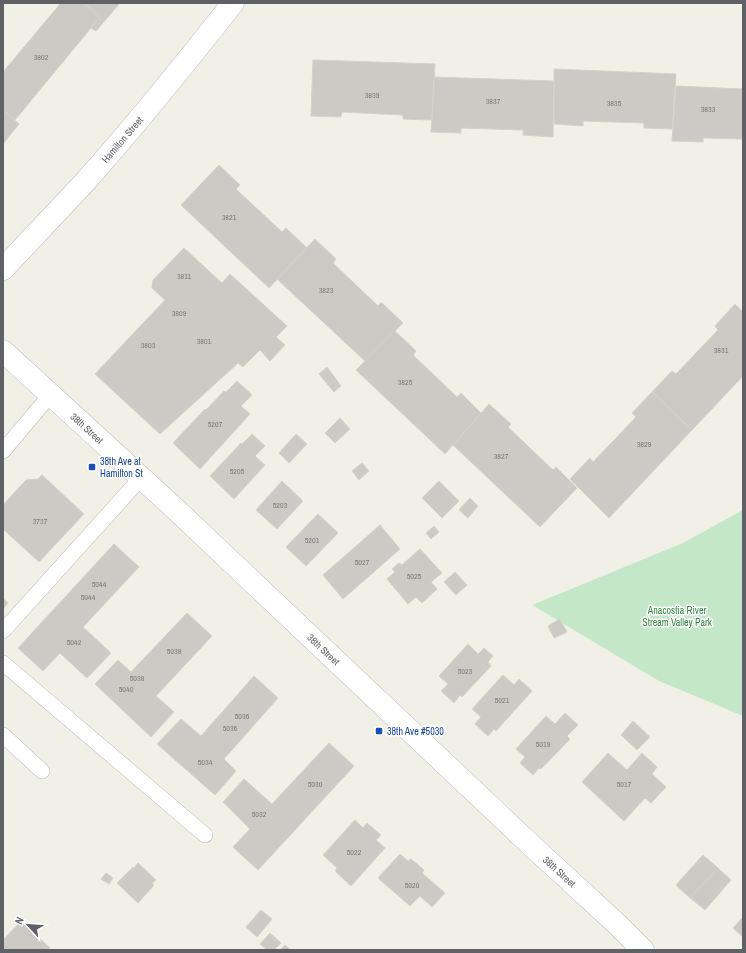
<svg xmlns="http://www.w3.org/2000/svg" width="746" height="953" font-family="'Archivo Narrow',sans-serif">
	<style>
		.green { fill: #c5e7c9 }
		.building { fill: #cccac4; stroke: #d5d2c6 }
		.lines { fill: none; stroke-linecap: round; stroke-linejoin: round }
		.lane-casing { stroke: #b9bbc0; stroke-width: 16 }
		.secondary-casing { stroke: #bbbdc2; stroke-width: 23 }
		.lane { stroke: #fff; stroke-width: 15 }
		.secondary { stroke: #fff; stroke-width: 22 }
		.transit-dot { fill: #1a4fb4; stroke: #fff; stroke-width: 1.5 }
		.labels { text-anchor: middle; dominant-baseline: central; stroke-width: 3; stroke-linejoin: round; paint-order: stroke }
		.number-label { font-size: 8px; fill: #7a7b7e }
		.street-label { font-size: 10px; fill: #5f6167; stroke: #fff }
		.transit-label { font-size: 10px; fill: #164399; stroke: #fff; text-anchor: start }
		.park-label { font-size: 10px; fill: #378644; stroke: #fff }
	</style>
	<rect width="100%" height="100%" fill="#f0f0e7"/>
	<!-- green -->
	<path class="green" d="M 743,510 L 743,716 L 659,681 L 532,605 L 683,543 Z"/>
	<!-- building -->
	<path class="building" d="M 61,3 L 84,3 L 100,17 L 15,120 L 3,110 L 3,72 Z
		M 84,3 L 120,3 L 96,31 L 91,28 L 100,17 Z
		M 313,60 L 435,64 L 432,120 L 403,119 L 403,115 L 342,112 L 341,117 L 311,116 Z
		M 554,69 L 676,74 L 672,129 L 644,128 L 644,123 L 583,121 L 583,126 L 554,124 Z
		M 434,77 L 554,81 L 553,137 L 523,135 L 523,130 L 461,128 L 461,133 L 431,132 Z
		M 676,86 L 743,89 L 743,139 L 703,138 L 703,142 L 672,141 Z
		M 3,110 L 19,124 L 3,144 Z
		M 219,165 L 240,185 L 236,189 L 282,232 L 286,228 L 307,248 L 269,288 L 181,205 Z
		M 315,239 L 336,259 L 333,263 L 378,306 L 381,302 L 403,323 L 365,361 L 277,279 Z
		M 184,248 L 222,283 L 230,274 L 287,326 L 276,337 L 285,345 L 270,361 L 260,350 L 243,367 L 238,363 L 160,434 L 95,374 L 165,300 L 152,288 L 153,280 Z
		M 735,304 L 743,312 L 743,376 L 692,430 L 652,392 L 672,371 L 676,374 L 718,330 L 715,326 Z
		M 395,331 L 416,351 L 413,355 L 457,397 L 461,393 L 481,413 L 445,454 L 356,370 Z
		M 327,367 L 341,386 L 334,392 L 319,374 Z
		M 237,381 L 252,395 L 241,406 L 250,414 L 200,469 L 173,443 L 205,409 L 206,410 L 224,391 L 226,392 Z
		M 652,392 L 692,430 L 609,518 L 570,479 L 590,458 L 593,462 L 636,417 L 632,413 Z
		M 489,404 L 511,424 L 508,427 L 553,470 L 556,467 L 577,488 L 540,527 L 453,445 Z
		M 340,418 L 350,429 L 335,443 L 325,433 Z
		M 252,434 L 265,446 L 255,456 L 265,465 L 234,499 L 210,476 L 241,443 L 242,444 Z
		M 296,434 L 307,444 L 289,463 L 279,453 Z
		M 362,463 L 369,471 L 359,480 L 352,471 Z
		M 42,475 L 84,514 L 39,562 L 3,529 L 3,505 L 26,480 L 38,479 Z
		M 282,481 L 303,501 L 277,529 L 256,510 Z
		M 439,481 L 459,501 L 442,518 L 422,498 Z
		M 470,498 L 478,506 L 468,518 L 459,510 Z
		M 318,514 L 338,533 L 306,566 L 286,547 Z
		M 380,525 L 400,549 L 343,599 L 323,575 Z
		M 434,526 L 439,532 L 431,539 L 426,533 Z
		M 114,544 L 139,567 L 83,627 L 111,653 L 87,678 L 60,653 L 43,671 L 18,648 Z
		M 420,549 L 442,573 L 431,582 L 437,589 L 422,603 L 416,597 L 408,604 L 387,579 L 395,572 L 392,569 L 399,563 L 402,565 Z
		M 455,572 L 467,585 L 456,595 L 444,582 Z
		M 3,598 L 8,603 L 3,609 Z
		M 187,613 L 212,636 L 156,696 L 174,712 L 151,737 L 95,684 L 118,660 L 131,672 Z
		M 560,619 L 567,632 L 554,638 L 548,626 Z
		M 468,644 L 478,654 L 484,648 L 493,656 L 488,662 L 491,666 L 462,697 L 460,695 L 454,703 L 441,691 L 448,684 L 439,676 Z
		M 503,675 L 514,685 L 519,679 L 532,691 L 496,731 L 494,729 L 488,736 L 475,724 L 481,717 L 472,709 Z
		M 254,676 L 278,698 L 224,759 L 236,771 L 215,795 L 157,744 L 181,719 L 201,736 Z
		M 565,713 L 578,725 L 567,736 L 570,739 L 541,769 L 539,768 L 533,775 L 520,763 L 525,757 L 516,749 L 546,716 L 555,724 Z
		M 633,721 L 650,737 L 637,750 L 621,735 Z
		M 329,743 L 354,766 L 258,870 L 233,847 L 250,829 L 223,802 L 244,779 L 272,804 Z
		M 608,753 L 627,770 L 642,753 L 657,767 L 652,774 L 666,787 L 651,803 L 645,798 L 624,821 L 582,782 Z
		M 355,820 L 363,828 L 367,823 L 381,835 L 376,840 L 385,848 L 351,886 L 335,871 L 337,868 L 323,855 Z
		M 400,854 L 408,861 L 411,859 L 424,870 L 422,873 L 445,893 L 432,907 L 420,896 L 410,906 L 378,878 Z
		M 703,855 L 718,868 L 690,898 L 676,885 Z
		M 138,863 L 156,880 L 152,883 L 154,885 L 138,903 L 117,883 L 133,867 L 134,868 Z
		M 718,868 L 731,880 L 705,910 L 690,898 Z
		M 106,873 L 113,878 L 109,884 L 101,879 Z
		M 261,910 L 272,919 L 257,937 L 246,927 Z
		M 743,917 L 743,937 L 733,928 Z
		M 21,921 L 50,948 L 48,950 L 3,950 L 3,940 Z
		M 270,933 L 281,943 L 274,950 L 267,950 L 260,944 Z
		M 285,945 L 291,950 L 280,950 Z"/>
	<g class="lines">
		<!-- lane casing -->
		<g class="lane-casing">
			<path id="lane" d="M 3,451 L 51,394
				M 3,631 L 141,478
				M 3,663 L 205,835
				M 3,735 L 42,771"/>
		</g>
		<!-- secondary casing -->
		<g class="secondary-casing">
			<g id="secondary">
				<path id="s1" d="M 3,269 C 30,240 57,212 84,183 C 136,125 185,64 233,3"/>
				<path id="s2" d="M 3,351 L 170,504 L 532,846 L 618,925 L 643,950"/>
			</g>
		</g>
		<!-- lane -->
		<use href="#lane" class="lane"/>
		<!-- secondary -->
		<use href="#secondary" class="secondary"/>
	</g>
	<!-- markers -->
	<g class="transit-dot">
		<rect x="88" y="463" width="8" height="8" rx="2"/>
		<rect x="375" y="727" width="8" height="8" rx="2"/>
	</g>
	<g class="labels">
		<!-- number labels -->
		<g class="number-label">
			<text x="41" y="57">3802</text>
			<text x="372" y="95">3839</text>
			<text x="493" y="101">3837</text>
			<text x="614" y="103">3835</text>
			<text x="708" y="109">3833</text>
			<text x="229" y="217">3821</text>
			<text x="184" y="276">3811</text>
			<text x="326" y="290">3823</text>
			<text x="179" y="313">3809</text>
			<text x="204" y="341">3801</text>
			<text x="148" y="345">3803</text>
			<text x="721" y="350">3831</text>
			<text x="405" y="382">3825</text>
			<text x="215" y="424">5207</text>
			<text x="644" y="444">3829</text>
			<text x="501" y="456">3827</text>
			<text x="237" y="471">5205</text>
			<text x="280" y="505">5203</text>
			<text x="40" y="521">3737</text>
			<text x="312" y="540">5201</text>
			<text x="362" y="562">5027</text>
			<text x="414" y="576">5025</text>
			<text x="99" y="584">5044</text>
			<text x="88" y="597">5044</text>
			<text x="74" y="642">5042</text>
			<text x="174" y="651">5038</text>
			<text x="465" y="671">5023</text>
			<text x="137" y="678">5038</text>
			<text x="126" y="689">5040</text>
			<text x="502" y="700">5021</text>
			<text x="242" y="716">5036</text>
			<text x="230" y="728">5036</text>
			<text x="543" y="744">5019</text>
			<text x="205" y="762">5034</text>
			<text x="315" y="784">5030</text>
			<text x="624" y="784">5017</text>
			<text x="259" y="814">5032</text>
			<text x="354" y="852">5022</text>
			<text x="412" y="885">5020</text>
		</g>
		<!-- street labels -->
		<g class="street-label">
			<text stroke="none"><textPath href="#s1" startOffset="176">Hamilton Street</textPath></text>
			<text stroke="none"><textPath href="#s2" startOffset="114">38th Street</textPath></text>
			<text stroke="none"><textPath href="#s2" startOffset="438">38th Street</textPath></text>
			<text stroke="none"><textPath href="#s2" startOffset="762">38th Street</textPath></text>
		</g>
		<!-- transit labels -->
		<g class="transit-label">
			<text x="100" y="461">38th Ave at<tspan x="100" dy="12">Hamilton St</tspan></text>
			<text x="387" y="731">38th Ave #5030</text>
		</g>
		<!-- park labels -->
		<g class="park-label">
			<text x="677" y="610">Anacostia River<tspan x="677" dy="12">Stream Valley Park</tspan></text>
		</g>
	</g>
	<!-- border -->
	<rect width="746" height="953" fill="none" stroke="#5f6167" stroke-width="8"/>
	<!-- north arrow -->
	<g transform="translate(28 925) rotate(296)" stroke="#ffffff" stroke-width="3" paint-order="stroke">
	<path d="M0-3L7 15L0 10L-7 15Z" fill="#5f6167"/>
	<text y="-6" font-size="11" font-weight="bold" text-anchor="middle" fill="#5f6167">N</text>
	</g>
</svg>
